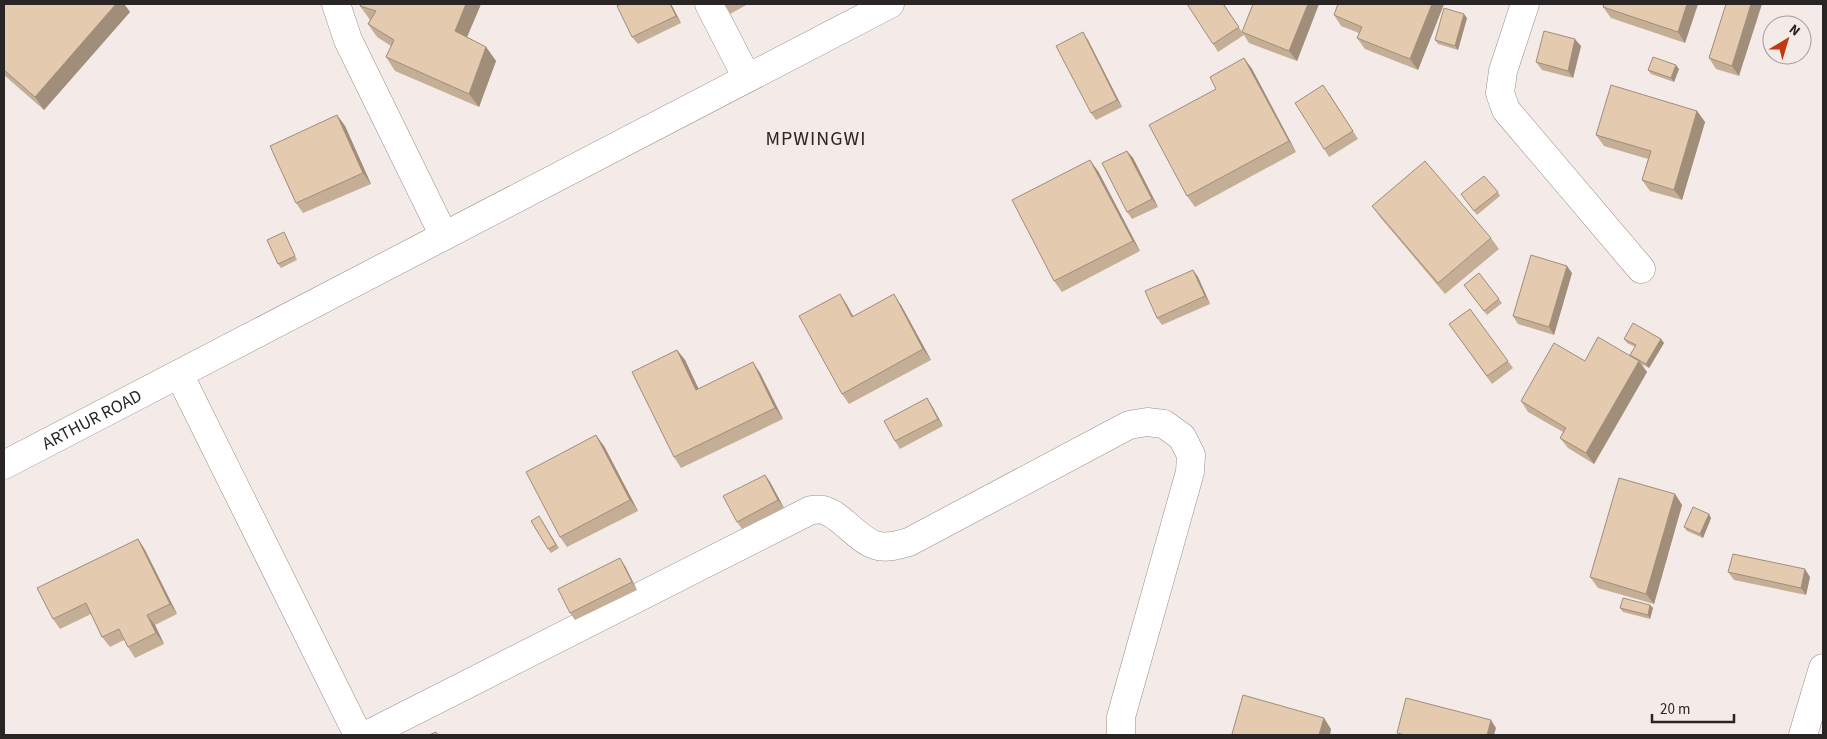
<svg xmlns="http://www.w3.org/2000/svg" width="1827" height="739" font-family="'Source Sans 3',sans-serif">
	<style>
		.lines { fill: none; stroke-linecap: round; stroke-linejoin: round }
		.minor-casing { stroke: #978f8c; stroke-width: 29 }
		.minor { stroke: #fff; stroke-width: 28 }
		.wall { fill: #c4ae96 }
		.shaded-wall { fill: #a08d7a }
		.building { fill: #e4caaf; stroke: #a08d7a }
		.labels { text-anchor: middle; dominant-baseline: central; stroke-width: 4; stroke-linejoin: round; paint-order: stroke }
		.street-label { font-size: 18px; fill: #282524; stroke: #f4ebe8 }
		.quarter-label { font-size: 20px; letter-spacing: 1px; fill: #282524; stroke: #f4ebe8 }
	</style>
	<rect width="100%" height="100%" fill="#f4ebe8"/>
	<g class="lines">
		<!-- minor casing -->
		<g class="minor-casing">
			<g id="minor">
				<path d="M 336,4 L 348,40 L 444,236"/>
				<path d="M 709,4 L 747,78"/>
				<path d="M 1525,4 L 1503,71 L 1500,93 L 1506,110 L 1641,269"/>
				<path d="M 179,374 L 358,735"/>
				<path id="s1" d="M 4,465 L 890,4"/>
				<path d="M 367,735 L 811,510 C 815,510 820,509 823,510 C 839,513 857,539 875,545 C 886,549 898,545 909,542 L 1129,425 L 1147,422 L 1164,424 L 1182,437 L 1191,455 L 1190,472 L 1121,717 L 1121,735"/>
				<path d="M 1803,735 L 1823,668"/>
			</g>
		</g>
		<!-- minor -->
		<use href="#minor" class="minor"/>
	</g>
	<!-- wall -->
	<path class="wall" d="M 4,4 L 124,4 L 130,12 L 44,110 L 4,75 Z
		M 361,4 L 481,4 L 467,37 L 486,47 L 496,61 L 479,107 L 395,71 L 386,57 L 391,46 L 377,37 L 368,24 L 370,20 L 360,6 Z
		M 671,4 L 681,23 L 638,44 L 632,37 Z
		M 724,4 L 748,4 L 730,14 Z
		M 1224,4 L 1242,32 L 1319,4 L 1297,61 L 1249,43 L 1242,32 L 1244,35 L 1218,52 L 1213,44 Z
		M 1444,4 L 1418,70 L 1365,49 L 1357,38 L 1359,33 L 1341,26 L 1334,15 Z
		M 1604,4 L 1698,4 L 1685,43 L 1611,18 L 1603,7 Z
		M 1726,4 L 1739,76 L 1716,69 L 1709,58 Z
		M 1467,18 L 1458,50 L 1438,44 L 1435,40 Z
		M 1088,40 L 1122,107 L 1096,120 L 1091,113 Z
		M 1581,46 L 1573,78 L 1542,70 L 1536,62 Z
		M 1244,58 L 1252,69 L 1296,152 L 1195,207 L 1187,196 L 1216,89 Z
		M 1679,69 L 1674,82 L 1651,74 L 1648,70 Z
		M 1329,93 L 1358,139 L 1329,157 L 1324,149 Z
		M 1697,111 L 1705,122 L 1682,200 L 1650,191 L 1642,180 L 1648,159 L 1604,146 L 1596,135 Z
		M 337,115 L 345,126 L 371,184 L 303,213 L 296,203 Z
		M 1127,151 L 1133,158 L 1158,207 L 1132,219 L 1127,212 Z
		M 1098,171 L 1140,251 L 1062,292 L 1054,281 Z
		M 1498,192 L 1500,196 L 1477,215 L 1461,194 Z
		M 1372,206 L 1491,238 L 1499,249 L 1445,294 L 1380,217 Z
		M 286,236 L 297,260 L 281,268 L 278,264 Z
		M 1193,270 L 1198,277 L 1210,304 L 1162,325 L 1157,318 Z
		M 1479,273 L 1502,303 L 1487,315 L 1464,285 Z
		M 1572,273 L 1554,335 L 1518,324 L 1513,316 Z
		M 840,294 L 847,305 L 853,316 L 901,305 L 931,360 L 849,404 L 842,394 Z
		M 1470,309 L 1513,368 L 1492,384 L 1449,324 Z
		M 1624,339 L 1661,339 L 1664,343 L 1649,368 L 1641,364 L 1647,372 L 1594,464 L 1568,448 L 1560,438 L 1563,432 L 1528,412 L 1521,401 L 1585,361 L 1631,356 L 1635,347 L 1627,343 Z
		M 677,350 L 685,360 L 698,389 L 760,373 L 783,419 L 681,468 L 674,457 Z
		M 927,398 L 932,406 L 943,426 L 900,449 L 895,441 Z
		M 604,446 L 638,511 L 567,547 L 560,537 Z
		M 765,475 L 770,482 L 784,508 L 742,529 L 737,522 Z
		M 1675,494 L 1682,505 L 1654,604 L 1598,588 L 1590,577 Z
		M 1709,514 L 1711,518 L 1703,538 L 1687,531 L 1684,527 Z
		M 541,519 L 559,548 L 551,553 L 548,549 Z
		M 138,539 L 145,550 L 177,614 L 155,625 L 164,644 L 135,658 L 128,647 L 124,640 L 110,647 L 102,637 L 91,614 L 60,629 L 53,619 Z
		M 625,566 L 637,590 L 575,620 L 570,613 Z
		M 1728,572 L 1810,577 L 1806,595 L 1734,580 Z
		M 1650,605 L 1653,608 L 1650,619 L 1623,612 L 1620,608 Z"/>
	<!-- shaded-wall -->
	<path class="shaded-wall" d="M 116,4 L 124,4 L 130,12 L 44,110 L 35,97 Z
		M 466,4 L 481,4 L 464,44 L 455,31 Z
		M 670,4 L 671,4 L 681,23 L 676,16 Z
		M 1308,4 L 1319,4 L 1297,61 L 1289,51 Z
		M 1432,4 L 1444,4 L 1418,70 L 1410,59 Z
		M 1687,4 L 1698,4 L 1685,43 L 1678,32 Z
		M 1751,4 L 1762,4 L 1739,76 L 1732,66 Z
		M 1464,14 L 1467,18 L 1458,50 L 1455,46 Z
		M 1083,32 L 1088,40 L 1122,107 L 1117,100 Z
		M 1575,39 L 1581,46 L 1573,78 L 1568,71 Z
		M 486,47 L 496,61 L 479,107 L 469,94 Z
		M 1244,58 L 1252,69 L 1296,152 L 1289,141 Z
		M 1676,65 L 1679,69 L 1674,82 L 1671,78 Z
		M 1697,111 L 1705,122 L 1682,200 L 1674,190 Z
		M 337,115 L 345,126 L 371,184 L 363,173 Z
		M 1127,151 L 1133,158 L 1158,207 L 1152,199 Z
		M 1090,160 L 1098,171 L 1140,251 L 1133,241 Z
		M 1567,266 L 1572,273 L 1554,335 L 1549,327 Z
		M 1193,270 L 1198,277 L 1210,304 L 1205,296 Z
		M 840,294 L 847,305 L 859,327 L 852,317 Z
		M 894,294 L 901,305 L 931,360 L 923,349 Z
		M 1661,339 L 1664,343 L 1649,368 L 1646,364 Z
		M 677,350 L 685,360 L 704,400 L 696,390 Z
		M 1639,361 L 1647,372 L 1594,464 L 1586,453 Z
		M 753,362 L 760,373 L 783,419 L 775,408 Z
		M 927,398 L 932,406 L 943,426 L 938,419 Z
		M 596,435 L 604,446 L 638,511 L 630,500 Z
		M 765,475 L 770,482 L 784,508 L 778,500 Z
		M 1675,494 L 1682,505 L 1654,604 L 1646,594 Z
		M 1709,514 L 1711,518 L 1703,538 L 1700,534 Z
		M 138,539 L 145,550 L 177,614 L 170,604 Z
		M 620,558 L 625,566 L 637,590 L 632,582 Z
		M 1805,569 L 1810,577 L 1806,595 L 1801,588 Z
		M 1650,605 L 1653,608 L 1650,619 L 1648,615 Z
		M 147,615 L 155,625 L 164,644 L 156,633 Z
		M 1324,718 L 1331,729 L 1330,735 L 1319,735 Z
		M 1491,720 L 1496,728 L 1494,735 L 1487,735 Z"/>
	<!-- building -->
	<path class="building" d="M 4,4 L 116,4 L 35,97 L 4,70 Z
		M 361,4 L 466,4 L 455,31 L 486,47 L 469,94 L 386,57 L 394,40 L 368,24 L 376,11 L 360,6 Z
		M 621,4 L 670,4 L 676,16 L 632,37 L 617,6 Z
		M 1187,4 L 1223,4 L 1239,27 L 1213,44 Z
		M 1253,4 L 1308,4 L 1289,51 L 1242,32 Z
		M 1338,4 L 1432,4 L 1410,59 L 1357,38 L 1362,27 L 1334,15 Z
		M 1604,4 L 1687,4 L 1678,32 L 1603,7 Z
		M 1726,4 L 1751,4 L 1732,66 L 1709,58 Z
		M 1444,8 L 1464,14 L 1455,46 L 1435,40 Z
		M 1544,31 L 1575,39 L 1568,71 L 1536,62 Z
		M 1083,32 L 1117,100 L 1091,113 L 1056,46 Z
		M 1653,57 L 1676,65 L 1671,78 L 1648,70 Z
		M 1244,58 L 1289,141 L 1187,196 L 1149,125 L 1216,89 L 1210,77 Z
		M 1323,85 L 1353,131 L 1324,149 L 1295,103 Z
		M 1611,85 L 1697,111 L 1674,190 L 1642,180 L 1651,151 L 1596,135 Z
		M 337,115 L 363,173 L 296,203 L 270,146 Z
		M 1127,151 L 1152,199 L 1127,212 L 1102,163 Z
		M 1090,160 L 1133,241 L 1054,281 L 1012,200 Z
		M 1425,161 L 1491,238 L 1438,283 L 1372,206 Z
		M 1484,176 L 1498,192 L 1474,211 L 1461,194 Z
		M 284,232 L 295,256 L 278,264 L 267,240 Z
		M 1531,255 L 1567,266 L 1549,327 L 1513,316 Z
		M 1193,270 L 1205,296 L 1157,318 L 1145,291 Z
		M 1479,273 L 1499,299 L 1484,311 L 1464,285 Z
		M 840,294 L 852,317 L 894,294 L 923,349 L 842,394 L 799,316 Z
		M 1470,309 L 1508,361 L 1487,376 L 1449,324 Z
		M 1633,323 L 1661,339 L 1646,364 L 1630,355 L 1636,345 L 1624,339 Z
		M 1598,337 L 1639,361 L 1586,453 L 1560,438 L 1566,428 L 1521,401 L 1554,343 L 1585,361 Z
		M 677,350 L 696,390 L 753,362 L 775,408 L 674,457 L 632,372 Z
		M 927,398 L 938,419 L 895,441 L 884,421 Z
		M 596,435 L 630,500 L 560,537 L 526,472 Z
		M 765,475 L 778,500 L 737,522 L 723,496 Z
		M 1619,478 L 1675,494 L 1646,594 L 1590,577 Z
		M 1693,507 L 1709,514 L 1700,534 L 1684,527 Z
		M 539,516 L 556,545 L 548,549 L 531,521 Z
		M 138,539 L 170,604 L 147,615 L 156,633 L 128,647 L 119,629 L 102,637 L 86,603 L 53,619 L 37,588 Z
		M 1733,554 L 1805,569 L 1801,588 L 1728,572 Z
		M 620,558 L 632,582 L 570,613 L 558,589 Z
		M 1623,598 L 1650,605 L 1648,615 L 1620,608 Z
		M 1243,695 L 1324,718 L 1319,735 L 1235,735 L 1232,734 Z
		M 1406,698 L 1491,720 L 1487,735 L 1405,735 L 1397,733 Z
		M 436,732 L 438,735 L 429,735 Z"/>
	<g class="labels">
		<!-- street labels -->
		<g class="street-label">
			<text stroke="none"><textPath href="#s1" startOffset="99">ARTHUR ROAD</textPath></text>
		</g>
		<!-- quarter labels -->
		<g class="quarter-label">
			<text x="816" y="139">MPWINGWI</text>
		</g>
	</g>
	<!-- border -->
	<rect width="1827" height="739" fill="none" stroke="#282524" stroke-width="10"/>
	<!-- north arrow -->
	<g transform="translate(1787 40) rotate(38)"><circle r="24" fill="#f4ebe8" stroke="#a29c9a"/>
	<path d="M0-4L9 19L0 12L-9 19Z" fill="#c23911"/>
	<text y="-8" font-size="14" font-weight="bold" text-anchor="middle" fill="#282524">N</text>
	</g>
	<!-- scale -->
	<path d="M1652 714v8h82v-8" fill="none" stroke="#282524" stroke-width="2.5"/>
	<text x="1660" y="714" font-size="15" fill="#282524" stroke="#f4ebe8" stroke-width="4" paint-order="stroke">20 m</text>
</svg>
